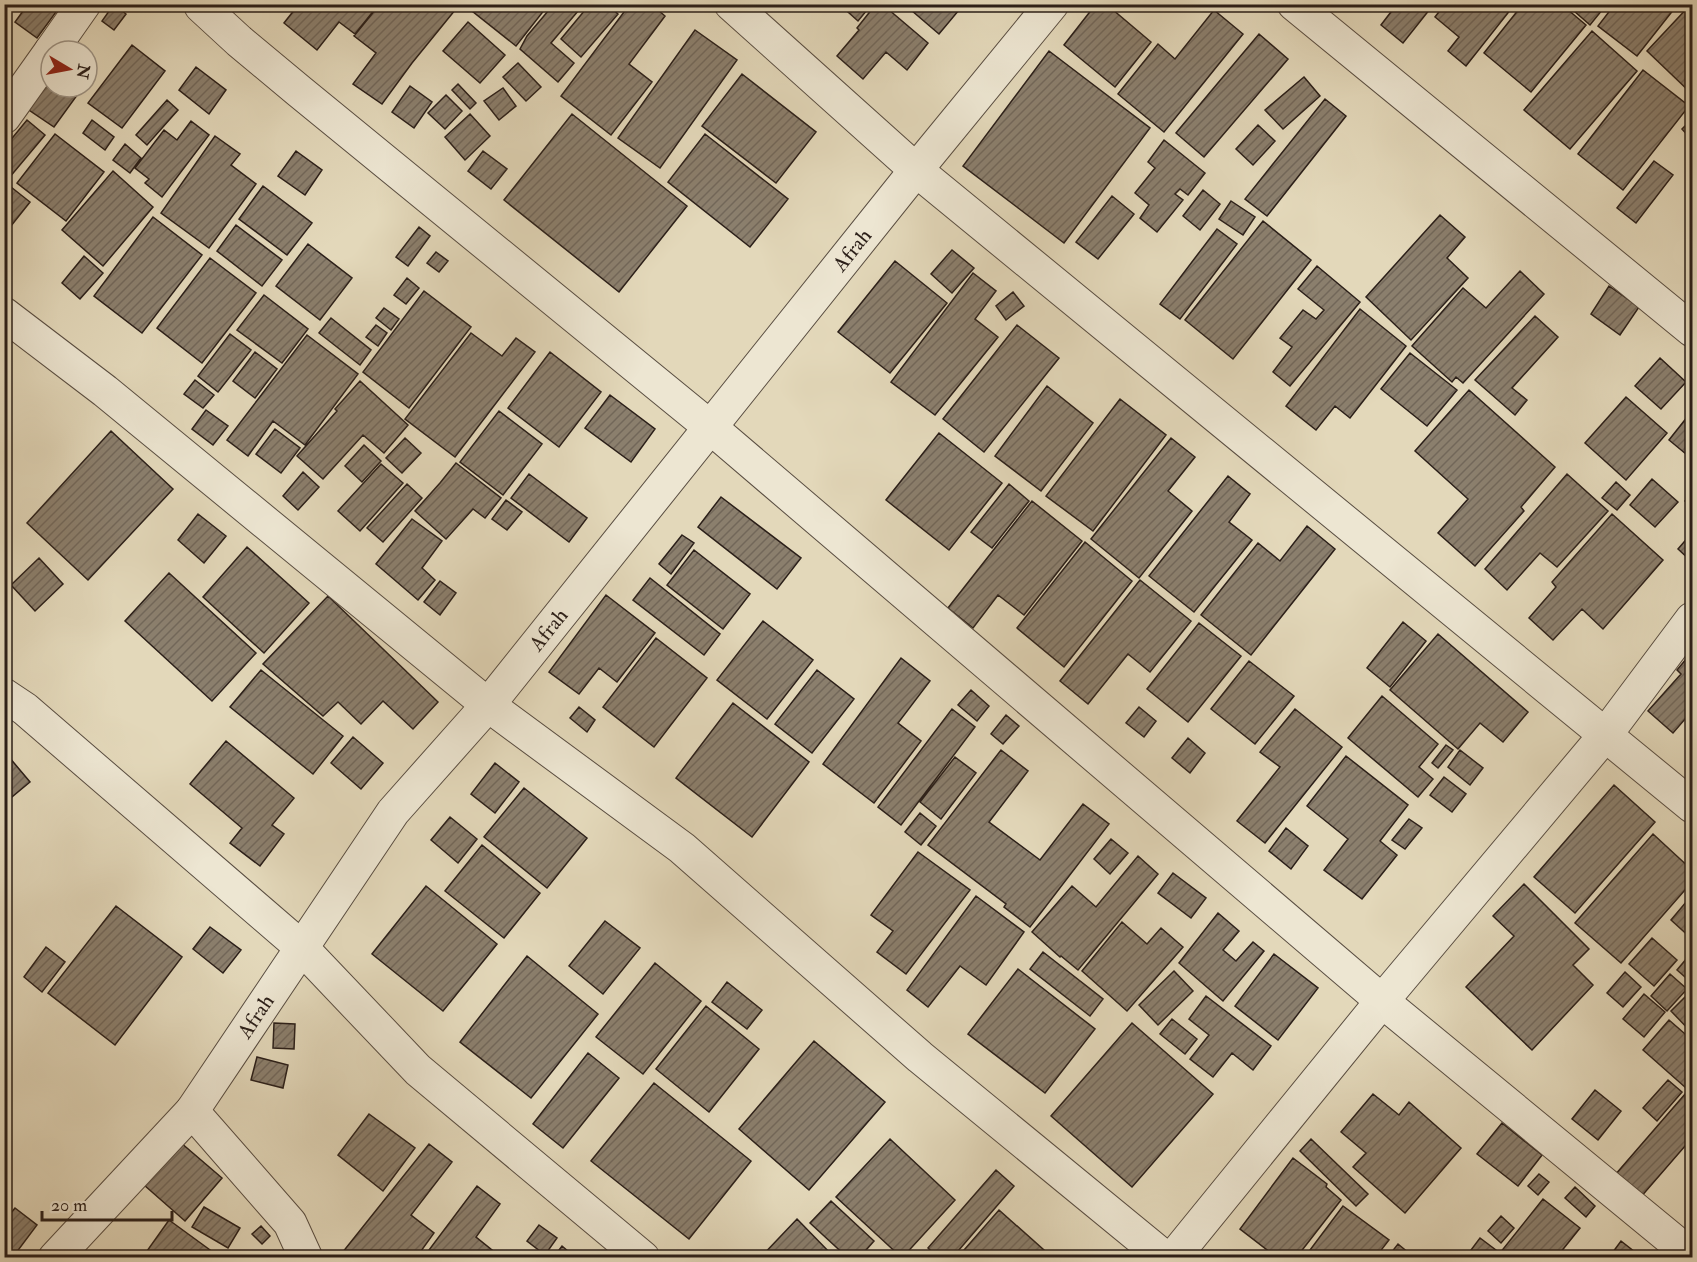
<svg xmlns="http://www.w3.org/2000/svg" width="1697" height="1262" font-family="'IM FELL Double Pica',serif">
	<style>
		.building { fill: url(#building-hatch); stroke: #2b1f19; stroke-width: 1.5 }
		.lines { fill: none; stroke-linecap: round; stroke-linejoin: round }
		.minor-casing { stroke: #594d41; stroke-width: 35 }
		.minor { stroke: #ede6d2; stroke-width: 33 }
		.labels { text-anchor: middle; dominant-baseline: central; stroke-width: 4.5; stroke-linejoin: round; paint-order: stroke }
		.street-label { font-size: 21px; fill: #2b1f19; stroke: #ede6d2 }
	</style>
	<defs>
		<pattern id="building-hatch" width="6" height="6" patternUnits="userSpaceOnUse" patternTransform="scale(1.5)"><rect width="6" height="6" fill="#8b7f6d"/><path d="M-1 1l2-2M0 6l6-6M5 7l2-2" fill="none" stroke="#726759"/></pattern>
	</defs>
	<rect width="100%" height="100%" fill="#e3d8ba"/>
	<filter id="stains"><feTurbulence type="fractalNoise" baseFrequency=".00333" numOctaves="4"/><feColorMatrix values="0 0 0 0 .2 0 0 0 0 .09 0 0 0 0 .02 0 0 0 .5 -.17"/></filter>
	<radialGradient id="worn" r=".72"><stop offset=".6" stop-color="#630" stop-opacity="0"/><stop offset="1" stop-color="#630" stop-opacity=".3"/></radialGradient>
	<!-- building -->
	<path class="building" d="M 28,4 L 45,4 L 56,12 L 37,38 L 15,22 Z
		M 114,4 L 126,14 L 114,30 L 102,21 Z
		M 127,4 L 141,4 L 136,11 Z
		M 299,4 L 379,4 L 355,34 L 339,22 L 317,50 L 284,23 Z
		M 380,4 L 460,4 L 412,63 L 382,104 L 353,84 L 376,53 L 354,36 Z
		M 469,4 L 549,4 L 516,46 L 467,7 Z
		M 554,4 L 584,4 L 551,43 L 574,63 L 558,82 L 520,49 L 527,36 Z
		M 590,4 L 607,4 L 618,14 L 581,57 L 561,39 Z
		M 630,4 L 651,4 L 665,16 L 629,64 L 652,82 L 611,135 L 561,96 Z
		M 839,4 L 872,4 L 858,21 Z
		M 876,4 L 882,4 L 928,43 L 907,70 L 886,52 L 863,79 L 837,56 L 859,30 L 857,28 Z
		M 904,4 L 964,4 L 939,34 Z
		M 1096,4 L 1106,4 L 1151,42 L 1115,87 L 1064,45 Z
		M 1397,4 L 1434,4 L 1403,43 L 1381,25 Z
		M 1445,4 L 1515,4 L 1466,66 L 1448,51 L 1459,37 L 1435,17 Z
		M 1523,4 L 1561,4 L 1586,25 L 1531,92 L 1484,53 Z
		M 1566,4 L 1607,4 L 1590,25 Z
		M 1615,4 L 1668,4 L 1674,9 L 1637,56 L 1598,26 Z
		M 1691,4 L 1692,4 L 1692,94 L 1647,51 Z
		M 1214,10 L 1243,34 L 1164,132 L 1118,94 L 1158,44 L 1175,59 Z
		M 468,22 L 505,55 L 480,83 L 443,51 Z
		M 695,30 L 737,60 L 660,168 L 618,138 Z
		M 1592,31 L 1637,71 L 1570,149 L 1524,110 Z
		M 1259,34 L 1288,59 L 1204,157 L 1176,133 Z
		M 132,45 L 165,71 L 122,128 L 88,103 Z
		M 1049,51 L 1150,128 L 1064,243 L 963,166 Z
		M 518,63 L 541,87 L 526,101 L 503,77 Z
		M 51,67 L 51,87 L 83,87 L 54,127 L 23,106 Z
		M 196,67 L 226,90 L 209,114 L 179,90 Z
		M 1643,70 L 1689,106 L 1623,190 L 1578,154 Z
		M 742,74 L 816,132 L 776,183 L 702,126 Z
		M 1304,77 L 1320,96 L 1283,129 L 1265,110 Z
		M 458,84 L 476,103 L 470,109 L 452,90 Z
		M 410,86 L 432,102 L 414,128 L 392,112 Z
		M 503,88 L 516,106 L 499,120 L 484,101 Z
		M 446,95 L 462,111 L 445,129 L 428,113 Z
		M 1325,99 L 1346,116 L 1267,216 L 1245,199 Z
		M 167,100 L 178,110 L 147,145 L 136,135 Z
		M 470,114 L 490,136 L 465,160 L 445,137 Z
		M 572,114 L 687,206 L 619,292 L 504,200 Z
		M 1692,119 L 1692,140 L 1682,129 Z
		M 27,120 L 45,135 L 4,184 L 4,148 Z
		M 92,120 L 114,137 L 105,150 L 83,133 Z
		M 191,121 L 209,135 L 162,197 L 145,183 L 149,179 L 135,168 L 164,130 L 177,140 Z
		M 1258,125 L 1275,141 L 1253,165 L 1236,149 Z
		M 55,134 L 104,172 L 66,221 L 17,183 Z
		M 705,134 L 788,199 L 750,247 L 668,182 Z
		M 215,136 L 240,154 L 231,165 L 256,184 L 209,248 L 161,213 Z
		M 1164,140 L 1205,173 L 1188,195 L 1180,189 L 1175,194 L 1183,200 L 1157,232 L 1140,218 L 1149,205 L 1135,193 L 1155,168 L 1148,162 Z
		M 125,144 L 141,158 L 130,173 L 113,160 Z
		M 296,151 L 322,170 L 305,195 L 278,176 Z
		M 483,151 L 507,169 L 491,189 L 468,171 Z
		M 1654,161 L 1673,175 L 1636,223 L 1617,208 Z
		M 113,171 L 153,207 L 103,266 L 62,230 Z
		M 263,186 L 312,223 L 287,255 L 239,219 Z
		M 11,187 L 30,202 L 11,226 L 4,220 L 4,195 Z
		M 1203,190 L 1220,204 L 1200,230 L 1183,216 Z
		M 1112,196 L 1134,214 L 1098,259 L 1076,242 Z
		M 1231,201 L 1255,217 L 1243,235 L 1219,219 Z
		M 1440,215 L 1465,237 L 1447,258 L 1468,278 L 1411,340 L 1366,297 Z
		M 153,217 L 202,255 L 142,333 L 94,296 Z
		M 1263,221 L 1311,260 L 1233,359 L 1185,320 Z
		M 236,225 L 282,260 L 262,286 L 217,251 Z
		M 419,227 L 430,236 L 408,266 L 396,257 Z
		M 1217,229 L 1237,244 L 1180,319 L 1160,304 Z
		M 308,244 L 352,278 L 320,320 L 276,286 Z
		M 952,250 L 974,268 L 952,293 L 931,274 Z
		M 436,252 L 448,261 L 439,272 L 427,263 Z
		M 84,256 L 103,273 L 80,299 L 62,283 Z
		M 210,258 L 256,293 L 202,363 L 157,328 Z
		M 895,261 L 947,303 L 890,373 L 838,332 Z
		M 1317,266 L 1360,302 L 1290,386 L 1273,372 L 1292,347 L 1280,338 L 1303,310 L 1316,319 L 1324,310 L 1298,289 Z
		M 1520,271 L 1544,294 L 1463,383 L 1456,377 L 1452,382 L 1412,346 L 1463,288 L 1486,308 Z
		M 973,273 L 996,291 L 975,319 L 998,337 L 935,415 L 891,382 Z
		M 407,278 L 419,288 L 406,304 L 394,295 Z
		M 1609,286 L 1639,307 L 1620,335 L 1591,314 Z
		M 424,291 L 471,327 L 409,408 L 363,372 Z
		M 1013,292 L 1024,306 L 1006,320 L 996,306 Z
		M 264,295 L 308,329 L 282,363 L 237,330 Z
		M 384,308 L 399,319 L 391,330 L 376,318 Z
		M 1360,309 L 1406,346 L 1350,418 L 1335,406 L 1316,430 L 1286,406 Z
		M 1535,316 L 1558,337 L 1512,388 L 1527,400 L 1515,415 L 1475,380 Z
		M 331,318 L 371,350 L 360,365 L 319,333 Z
		M 376,325 L 387,333 L 378,346 L 366,337 Z
		M 1017,325 L 1059,358 L 984,452 L 943,419 Z
		M 471,333 L 502,356 L 516,338 L 535,352 L 455,457 L 405,419 Z
		M 230,334 L 251,350 L 218,392 L 198,376 Z
		M 307,335 L 358,374 L 305,445 L 273,421 L 248,456 L 227,440 Z
		M 255,352 L 277,369 L 255,398 L 233,381 Z
		M 550,352 L 601,392 L 559,447 L 508,408 Z
		M 1410,353 L 1457,390 L 1427,426 L 1381,389 Z
		M 1660,358 L 1686,382 L 1661,409 L 1635,386 Z
		M 195,380 L 214,395 L 203,408 L 184,394 Z
		M 360,381 L 408,425 L 384,453 L 363,435 L 323,479 L 297,456 L 337,411 L 335,409 Z
		M 1047,386 L 1093,423 L 1041,491 L 995,456 Z
		M 1469,390 L 1555,467 L 1521,507 L 1524,511 L 1475,566 L 1438,533 L 1468,499 L 1415,451 Z
		M 610,395 L 655,429 L 631,462 L 585,428 Z
		M 1626,397 L 1667,433 L 1626,480 L 1585,443 Z
		M 1120,399 L 1166,435 L 1093,531 L 1046,496 Z
		M 206,410 L 228,426 L 213,445 L 192,429 Z
		M 499,411 L 542,444 L 503,495 L 460,462 Z
		M 1692,411 L 1692,459 L 1669,440 Z
		M 275,429 L 300,448 L 281,473 L 256,454 Z
		M 111,431 L 173,489 L 88,580 L 27,523 Z
		M 939,433 L 1002,483 L 949,550 L 886,500 Z
		M 405,438 L 421,453 L 402,473 L 386,458 Z
		M 1171,438 L 1195,457 L 1168,491 L 1192,511 L 1139,578 L 1091,539 Z
		M 364,445 L 381,461 L 362,482 L 345,466 Z
		M 456,463 L 501,498 L 485,518 L 473,509 L 446,539 L 415,511 L 440,483 Z
		M 381,464 L 403,483 L 360,531 L 338,511 Z
		M 303,472 L 319,487 L 298,510 L 283,496 Z
		M 529,474 L 587,518 L 569,542 L 511,498 Z
		M 1567,474 L 1608,511 L 1557,567 L 1540,553 L 1507,590 L 1485,569 Z
		M 1228,476 L 1250,494 L 1229,522 L 1252,540 L 1194,612 L 1149,576 Z
		M 1652,479 L 1678,502 L 1655,527 L 1630,505 Z
		M 1616,482 L 1630,495 L 1617,510 L 1602,498 Z
		M 407,484 L 422,498 L 383,542 L 367,528 Z
		M 1009,484 L 1029,501 L 992,548 L 971,532 Z
		M 1692,493 L 1692,508 L 1685,501 Z
		M 721,497 L 801,558 L 777,589 L 698,527 Z
		M 506,500 L 522,512 L 507,530 L 492,519 Z
		M 1032,501 L 1082,541 L 1024,615 L 998,595 L 973,628 L 948,608 Z
		M 198,514 L 226,536 L 204,563 L 178,540 Z
		M 1612,514 L 1663,560 L 1603,629 L 1582,609 L 1553,640 L 1529,618 L 1556,587 L 1552,582 Z
		M 412,519 L 442,541 L 422,568 L 435,580 L 418,600 L 376,564 Z
		M 1307,526 L 1335,549 L 1251,655 L 1201,615 L 1258,543 L 1280,561 Z
		M 682,535 L 694,543 L 671,574 L 659,564 Z
		M 1690,535 L 1692,537 L 1692,559 L 1691,561 L 1678,549 Z
		M 1085,542 L 1132,581 L 1064,667 L 1017,628 Z
		M 247,547 L 309,603 L 264,653 L 203,597 Z
		M 694,550 L 750,594 L 723,629 L 667,585 Z
		M 39,558 L 63,584 L 35,611 L 11,585 Z
		M 169,573 L 256,653 L 212,701 L 125,621 Z
		M 650,578 L 720,634 L 704,655 L 633,600 Z
		M 1140,580 L 1191,621 L 1150,672 L 1128,654 L 1088,704 L 1060,681 Z
		M 440,581 L 456,593 L 440,615 L 424,602 Z
		M 606,595 L 655,633 L 617,682 L 599,668 L 579,694 L 549,672 Z
		M 328,596 L 438,702 L 413,729 L 383,701 L 361,724 L 338,702 L 323,716 L 263,664 Z
		M 763,621 L 813,660 L 767,719 L 717,680 Z
		M 1403,622 L 1426,641 L 1390,687 L 1367,668 Z
		M 1199,623 L 1241,656 L 1188,722 L 1147,689 Z
		M 1438,634 L 1528,712 L 1503,742 L 1480,723 L 1458,749 L 1390,690 Z
		M 656,638 L 707,678 L 654,747 L 603,707 Z
		M 1692,652 L 1692,711 L 1673,733 L 1648,711 L 1681,674 L 1677,670 Z
		M 901,658 L 930,681 L 898,723 L 921,741 L 874,803 L 823,764 Z
		M 1249,661 L 1294,696 L 1255,744 L 1211,709 Z
		M 261,670 L 343,736 L 313,774 L 230,707 Z
		M 817,670 L 854,699 L 812,753 L 775,724 Z
		M 971,690 L 989,706 L 977,721 L 958,705 Z
		M 1382,696 L 1438,744 L 1419,767 L 1433,779 L 1418,797 L 1348,738 Z
		M 733,703 L 809,762 L 752,837 L 676,778 Z
		M 579,707 L 595,720 L 587,732 L 570,718 Z
		M 1139,707 L 1156,721 L 1144,737 L 1126,723 Z
		M 952,709 L 975,727 L 901,825 L 878,807 Z
		M 1295,709 L 1342,747 L 1265,843 L 1237,821 L 1280,767 L 1260,752 Z
		M 1006,715 L 1019,726 L 1003,744 L 991,734 Z
		M 353,737 L 383,763 L 361,789 L 331,763 Z
		M 1188,738 L 1205,753 L 1190,773 L 1172,758 Z
		M 226,741 L 294,798 L 272,825 L 284,834 L 260,866 L 230,843 L 242,828 L 190,784 Z
		M 1446,745 L 1453,750 L 1438,768 L 1432,763 Z
		M 1001,750 L 1028,771 L 989,822 L 1040,860 L 1083,804 L 1109,824 L 1030,927 L 1004,907 L 1006,904 L 928,845 Z
		M 1460,750 L 1483,768 L 1470,785 L 1448,767 Z
		M 1346,756 L 1408,805 L 1380,841 L 1397,855 L 1362,899 L 1324,870 L 1348,839 L 1307,806 Z
		M 9,757 L 30,782 L 7,801 L 4,799 L 4,761 Z
		M 955,757 L 976,773 L 941,819 L 920,802 Z
		M 495,763 L 519,782 L 495,813 L 471,794 Z
		M 1444,777 L 1466,794 L 1452,812 L 1430,795 Z
		M 1614,785 L 1655,822 L 1575,913 L 1534,877 Z
		M 524,788 L 587,838 L 547,888 L 484,837 Z
		M 920,813 L 936,826 L 921,845 L 905,832 Z
		M 450,817 L 477,839 L 458,863 L 431,840 Z
		M 1409,819 L 1422,828 L 1405,849 L 1392,840 Z
		M 1286,828 L 1308,846 L 1291,869 L 1269,851 Z
		M 1653,834 L 1692,870 L 1692,882 L 1621,963 L 1575,923 Z
		M 1111,839 L 1128,853 L 1110,874 L 1094,859 Z
		M 482,845 L 540,893 L 504,938 L 445,891 Z
		M 918,852 L 970,890 L 906,974 L 877,952 L 893,931 L 871,915 Z
		M 1138,856 L 1158,874 L 1078,970 L 1061,956 L 1060,957 L 1032,932 L 1072,886 L 1096,907 Z
		M 1173,873 L 1206,898 L 1191,918 L 1158,893 Z
		M 1524,884 L 1589,949 L 1573,965 L 1593,985 L 1532,1050 L 1466,987 L 1514,936 L 1493,916 Z
		M 426,886 L 497,944 L 443,1011 L 372,954 Z
		M 1692,895 L 1692,939 L 1671,920 Z
		M 976,896 L 1024,932 L 986,985 L 960,966 L 928,1007 L 907,990 Z
		M 116,906 L 182,957 L 115,1045 L 48,993 Z
		M 1218,913 L 1239,931 L 1223,950 L 1236,961 L 1253,942 L 1264,951 L 1223,1001 L 1179,963 Z
		M 605,921 L 640,948 L 603,994 L 569,966 Z
		M 1122,922 L 1147,944 L 1161,928 L 1183,947 L 1127,1011 L 1082,971 Z
		M 210,927 L 241,950 L 223,973 L 193,949 Z
		M 1652,938 L 1677,960 L 1654,986 L 1629,964 Z
		M 46,947 L 65,962 L 42,992 L 24,977 Z
		M 1043,952 L 1103,999 L 1090,1016 L 1030,969 Z
		M 1692,952 L 1692,983 L 1677,970 Z
		M 1274,954 L 1318,988 L 1278,1040 L 1235,1006 Z
		M 527,956 L 598,1014 L 531,1098 L 460,1042 Z
		M 655,963 L 701,1001 L 643,1074 L 596,1037 Z
		M 1018,969 L 1095,1029 L 1045,1093 L 968,1034 Z
		M 1174,971 L 1193,991 L 1158,1025 L 1139,1005 Z
		M 1625,972 L 1641,987 L 1623,1007 L 1607,993 Z
		M 1670,974 L 1687,989 L 1667,1011 L 1651,996 Z
		M 727,982 L 762,1010 L 747,1029 L 712,1002 Z
		M 1692,990 L 1692,1033 L 1671,1011 Z
		M 1644,994 L 1665,1012 L 1644,1037 L 1623,1019 Z
		M 1206,996 L 1271,1046 L 1253,1070 L 1232,1053 L 1213,1077 L 1190,1059 L 1209,1035 L 1189,1019 Z
		M 706,1006 L 759,1049 L 709,1112 L 656,1069 Z
		M 1172,1019 L 1197,1039 L 1185,1054 L 1160,1034 Z
		M 1669,1020 L 1692,1040 L 1692,1080 L 1686,1088 L 1643,1050 Z
		M 274,1023 L 295,1024 L 294,1049 L 273,1048 Z
		M 1132,1023 L 1213,1094 L 1132,1187 L 1051,1116 Z
		M 814,1041 L 885,1102 L 809,1190 L 739,1129 Z
		M 588,1053 L 619,1078 L 563,1148 L 533,1124 Z
		M 257,1057 L 288,1065 L 283,1088 L 251,1080 Z
		M 1668,1080 L 1682,1092 L 1657,1121 L 1643,1108 Z
		M 654,1083 L 751,1161 L 689,1239 L 591,1161 Z
		M 1692,1086 L 1692,1138 L 1640,1198 L 1615,1175 Z
		M 1595,1090 L 1621,1111 L 1598,1140 L 1572,1119 Z
		M 1373,1094 L 1399,1115 L 1409,1102 L 1461,1148 L 1405,1213 L 1353,1167 L 1366,1153 L 1341,1132 Z
		M 369,1114 L 415,1148 L 383,1191 L 338,1155 Z
		M 1502,1123 L 1542,1155 L 1518,1186 L 1477,1154 Z
		M 890,1139 L 955,1200 L 902,1258 L 836,1197 Z
		M 1311,1139 L 1368,1194 L 1356,1206 L 1300,1151 Z
		M 180,1142 L 222,1178 L 185,1221 L 144,1185 Z
		M 429,1144 L 452,1162 L 411,1215 L 434,1233 L 416,1258 L 338,1258 Z
		M 1293,1158 L 1327,1184 L 1326,1187 L 1341,1200 L 1296,1258 L 1261,1258 L 1267,1250 L 1240,1229 Z
		M 996,1170 L 1014,1186 L 952,1258 L 938,1258 L 928,1248 Z
		M 1539,1174 L 1549,1182 L 1538,1195 L 1528,1186 Z
		M 477,1186 L 500,1204 L 476,1237 L 502,1258 L 423,1258 Z
		M 1575,1187 L 1595,1206 L 1586,1217 L 1565,1198 Z
		M 1543,1199 L 1580,1228 L 1556,1258 L 1465,1258 L 1480,1238 L 1500,1253 Z
		M 831,1201 L 874,1241 L 859,1258 L 848,1258 L 810,1223 Z
		M 1343,1206 L 1389,1240 L 1375,1258 L 1304,1258 Z
		M 204,1207 L 240,1228 L 228,1248 L 192,1227 Z
		M 15,1208 L 37,1225 L 16,1253 L 4,1244 L 4,1221 Z
		M 999,1210 L 1053,1258 L 957,1258 Z
		M 1501,1216 L 1514,1228 L 1501,1243 L 1488,1231 Z
		M 797,1219 L 835,1258 L 760,1258 Z
		M 169,1220 L 221,1258 L 142,1258 Z
		M 539,1225 L 557,1238 L 545,1255 L 527,1241 Z
		M 261,1226 L 270,1236 L 262,1244 L 252,1234 Z
		M 1621,1241 L 1640,1256 L 1639,1258 L 1620,1258 L 1613,1252 Z
		M 1398,1244 L 1415,1258 L 1387,1258 Z
		M 562,1246 L 576,1258 L 553,1258 Z"/>
	<g class="lines">
		<!-- minor casing -->
		<g class="minor-casing">
			<g id="minor">
				<path d="M 731,4 L 916,170 L 1692,806"/>
				<path d="M 1294,4 L 1692,330"/>
				<path d="M 201,6 L 239,41 L 299,91 L 710,427 L 1382,1001 L 1692,1256"/>
				<path d="M 51,51 L 84,4"/>
				<path d="M 4,117 L 51,51"/>
				<path d="M 4,314 L 105,391 L 488,705 L 682,848 L 920,1057 L 1165,1258"/>
				<path d="M 4,695 L 25,709 L 301,947 L 418,1070 L 643,1258"/>
				<path d="M 192,1111 L 290,1223 L 306,1258"/>
				<path id="s1" d="M 55,1258 L 192,1111 L 393,812 L 488,705 L 916,170 L 1052,4"/>
				<path d="M 1173,1258 L 1382,1001 L 1606,734 L 1692,619"/>
			</g>
		</g>
		<!-- minor -->
		<use href="#minor" class="minor"/>
	</g>
	<g class="labels">
		<!-- street labels -->
		<g class="street-label">
			<text stroke="none"><textPath href="#s1" startOffset="1287">Afrah</textPath></text>
			<text stroke="none"><textPath href="#s1" startOffset="801">Afrah</textPath></text>
			<text stroke="none"><textPath href="#s1" startOffset="315">Afrah</textPath></text>
		</g>
	</g>
	<!-- margin -->
	<rect width="1697" height="1262" fill="none" stroke="#e3d8ba" stroke-width="24"/>
	<rect x="6" y="6" width="1685" height="1250" fill="none" stroke="#2b1f19" stroke-width="3"/>
	<rect x="12" y="12" width="1673" height="1238" fill="none" stroke="#2b1f19" stroke-width="1.5"/>
	<!-- north arrow -->
	<g transform="translate(69 69) rotate(100)"><circle r="28" fill="#ede6d2" stroke="#9f9688" stroke-width="1.5"/>
	<path d="M0-4.5L10 22L0 15L-10 22Z" fill="#8f2418"/>
	<text y="-9" font-size="16" font-weight="bold" text-anchor="middle" fill="#2b1f19">N</text>
	</g>
	<!-- scale -->
	<path d="M42 1211v9h130v-9" fill="none" stroke="#2b1f19" stroke-width="3"/>
	<text x="51" y="1211" font-size="18" fill="#2b1f19" stroke="#ede6d2" stroke-width="4.5" paint-order="stroke">20 m</text>
	<rect width="100%" height="100%" filter="url(#stains)"/>
	<rect width="100%" height="100%" fill="url(#worn)"/>
</svg>
